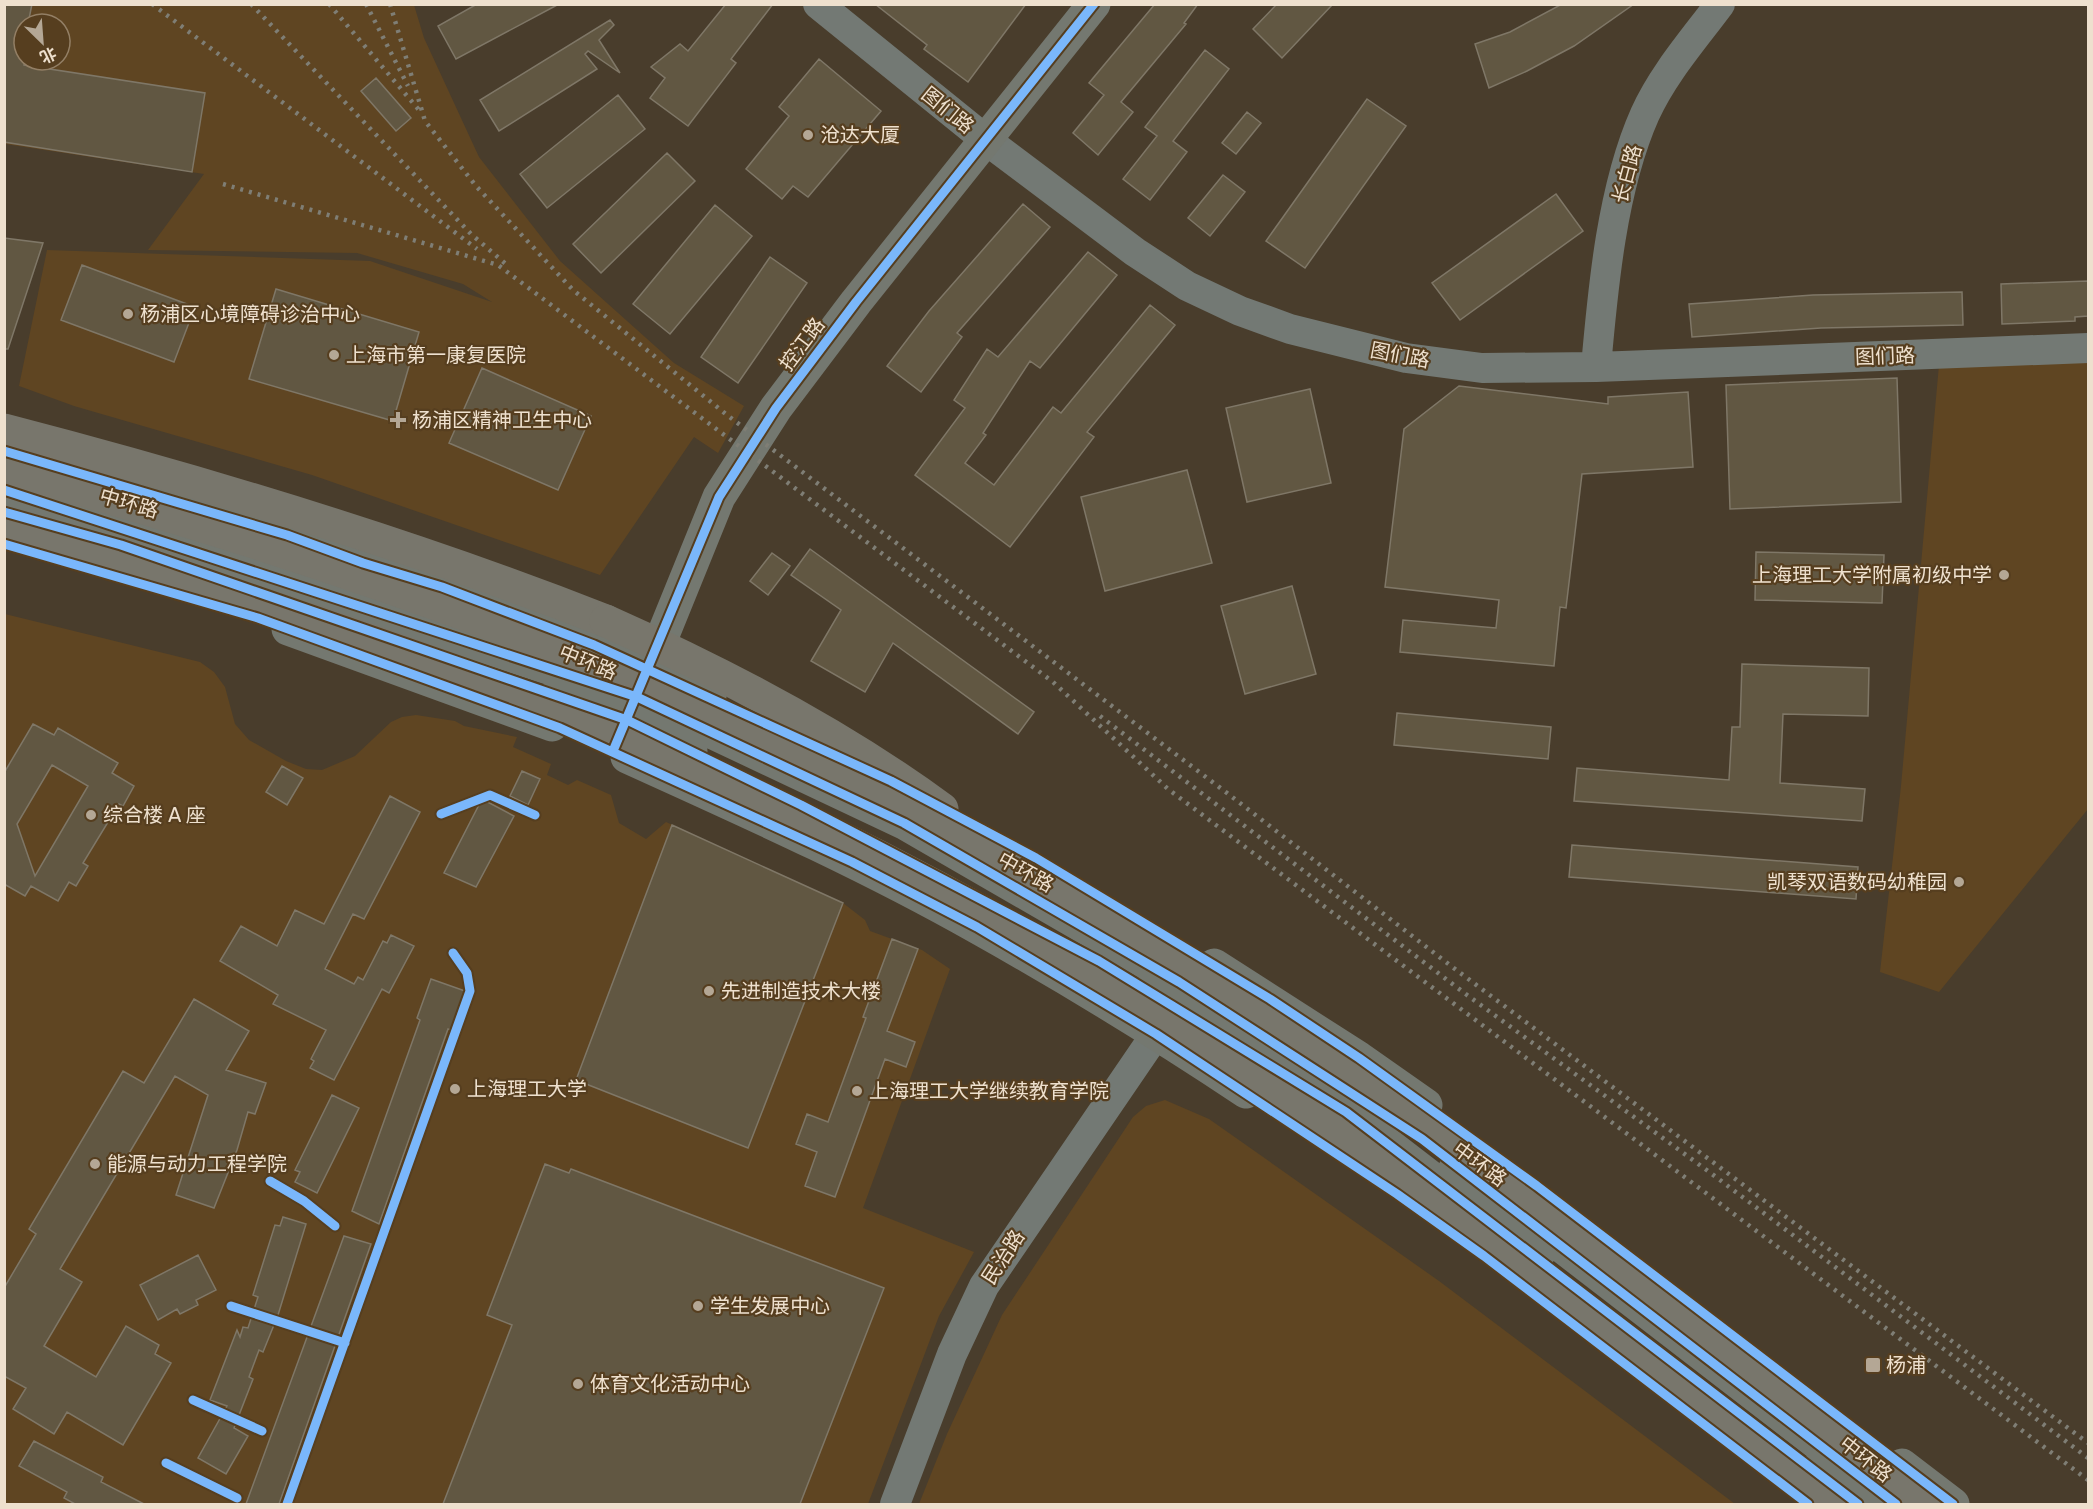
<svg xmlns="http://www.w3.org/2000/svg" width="2093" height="1509" font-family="Rubik,'Noto Sans SC',sans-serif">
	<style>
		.built { fill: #5f4522; fill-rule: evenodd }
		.building { fill: #615742; stroke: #7f7767; stroke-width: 1.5; fill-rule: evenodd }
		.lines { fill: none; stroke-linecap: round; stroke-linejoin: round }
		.minor { stroke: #737974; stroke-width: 30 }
		.major { stroke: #747870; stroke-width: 33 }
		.highway { stroke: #78766c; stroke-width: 33 }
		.rail { stroke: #7f7e75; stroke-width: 4.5; stroke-dasharray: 3 6; stroke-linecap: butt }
		.highway-bridge { stroke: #78766c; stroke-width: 33 }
		.cycleway-casing { stroke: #563e1f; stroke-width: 13 }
		.cycleway { stroke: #7ab7fb; stroke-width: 9 }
		.poi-dot { fill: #b4a795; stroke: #563e1f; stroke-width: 2 }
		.labels { text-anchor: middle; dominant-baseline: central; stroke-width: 4.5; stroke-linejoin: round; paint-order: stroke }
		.street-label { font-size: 20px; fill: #eee0ce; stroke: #563e1f }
		.poi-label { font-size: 20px; fill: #eee0ce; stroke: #563e1f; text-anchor: start }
	</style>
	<rect width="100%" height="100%" fill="#493d2c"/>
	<!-- built -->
	<path class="built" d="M 4,5 L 414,5 L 424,38 L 479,157 L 560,261 L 674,363 L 744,406 L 718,453 L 694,437 L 600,575 L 312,475 L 74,406 L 19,386 L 47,250 L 370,261 L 492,302 L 463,284 L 357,253 L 148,250 L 204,174 L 5,144 ZM 24,24 L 60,24 L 60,60 L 24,60 Z
		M 2088,359 L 2088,809 L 1939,992 L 1880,972 L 1901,786 L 1939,365 Z
		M 5,614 L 200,662 L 214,672 L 225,687 L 235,724 L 249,740 L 286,761 L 306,769 L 322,770 L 355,756 L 391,722 L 402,717 L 416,715 L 455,721 L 464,726 L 517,737 L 513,747 L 551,764 L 547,775 L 568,785 L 577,780 L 611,795 L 619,823 L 646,839 L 666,822 L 843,903 L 865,920 L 870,931 L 922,950 L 950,969 L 863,1208 L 974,1252 L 939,1316 L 868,1504 L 5,1504 Z
		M 1165,1100 L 1209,1119 L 1439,1281 L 1735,1504 L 919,1504 L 947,1434 L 1002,1315 L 1133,1117 L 1146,1106 Z"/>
	<!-- building -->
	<path class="building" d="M 4,4 L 32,4 L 28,24 L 24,24 L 24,65 L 205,93 L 192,172 L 4,142 Z
		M 477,4 L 559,4 L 456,59 L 438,26 Z
		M 726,4 L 773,4 L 731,59 L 736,63 L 688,126 L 650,98 L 665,78 L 651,67 L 680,44 L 688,51 Z
		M 875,4 L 1026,4 L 968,82 L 924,49 L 927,45 Z
		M 1155,4 L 1198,4 L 1184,23 L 1186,24 L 1121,102 L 1133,112 L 1098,155 L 1073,133 L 1104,95 L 1089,83 Z
		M 1277,4 L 1333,4 L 1282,58 L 1253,29 Z
		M 1562,4 L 1634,4 L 1574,46 L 1527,71 L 1489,88 L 1475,44 L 1510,32 Z
		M 610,20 L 614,25 L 599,40 L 620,73 L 588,51 L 585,54 L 597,69 L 499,131 L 480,100 Z
		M 1205,50 L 1229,69 L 1173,141 L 1187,152 L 1150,200 L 1123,179 L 1157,136 L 1145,127 Z
		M 819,59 L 881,111 L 808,197 L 793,186 L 782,199 L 746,169 L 789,116 L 779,107 Z
		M 376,78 L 411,118 L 396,131 L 361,91 Z
		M 618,95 L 645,129 L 547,208 L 520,174 Z
		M 1367,99 L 1406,126 L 1305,268 L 1266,241 Z
		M 1247,112 L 1261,123 L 1236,154 L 1222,143 Z
		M 667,153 L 695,181 L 601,273 L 573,244 Z
		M 1223,175 L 1245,192 L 1210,236 L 1188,218 Z
		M 1556,194 L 1583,231 L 1460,320 L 1432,283 Z
		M 1023,204 L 1050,227 L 957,333 L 962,337 L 921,392 L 887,366 L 929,311 Z
		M 715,205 L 752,236 L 670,334 L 633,304 Z
		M 4,238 L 43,243 L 8,349 L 4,349 Z
		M 1088,252 L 1117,275 L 1040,368 L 1030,361 L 983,433 L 986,435 L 965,463 L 994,485 L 1053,407 L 1061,413 L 1150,305 L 1175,325 L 1087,432 L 1094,437 L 1010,547 L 915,475 L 965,408 L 954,400 L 987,349 L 998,357 Z
		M 770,257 L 807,283 L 738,383 L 701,357 Z
		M 82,265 L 195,307 L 174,362 L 61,320 Z
		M 2088,281 L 2088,316 L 2075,317 L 2075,321 L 2002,324 L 2001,284 Z
		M 276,289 L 419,332 L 393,421 L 249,379 Z
		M 1962,292 L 1963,325 L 1821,328 L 1692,337 L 1689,304 L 1813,295 Z
		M 482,368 L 591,416 L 558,490 L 449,443 Z
		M 1897,378 L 1901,502 L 1730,509 L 1726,385 Z
		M 1459,386 L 1608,404 L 1608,397 L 1688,392 L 1693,467 L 1582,474 L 1566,608 L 1560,607 L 1554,666 L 1400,652 L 1403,620 L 1496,628 L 1499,600 L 1385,587 L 1404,429 Z
		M 1310,389 L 1331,483 L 1247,502 L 1226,408 Z
		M 1187,470 L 1212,563 L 1105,591 L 1081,497 Z
		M 810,549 L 1034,712 L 1018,734 L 893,643 L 865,692 L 811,661 L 841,610 L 791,575 Z
		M 1756,552 L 1884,555 L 1882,603 L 1755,600 Z
		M 772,553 L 790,566 L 768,595 L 750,581 Z
		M 1292,586 L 1316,674 L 1245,694 L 1221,606 Z
		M 1742,664 L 1869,668 L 1868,716 L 1783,714 L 1780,783 L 1865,789 L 1862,821 L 1574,801 L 1577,768 L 1729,780 L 1732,727 L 1740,727 Z
		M 1397,713 L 1551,727 L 1548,759 L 1394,745 Z
		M 33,724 L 54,735 L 58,728 L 118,763 L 112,773 L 134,786 L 123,806 L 119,804 L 83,863 L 88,866 L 76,886 L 69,882 L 58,901 L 31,886 L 25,896 L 4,884 L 4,773 ZM 52,765 L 88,786 L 35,876 L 17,824 Z
		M 282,766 L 303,778 L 287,805 L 266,792 Z
		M 522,771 L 540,779 L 528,805 L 510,796 Z
		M 390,796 L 420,812 L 364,919 L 353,914 L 325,969 L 354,984 L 358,977 L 363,980 L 383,941 L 387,943 L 391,935 L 414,946 L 389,993 L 382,989 L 334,1080 L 310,1068 L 314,1061 L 311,1059 L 326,1030 L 273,1004 L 278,995 L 220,961 L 241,926 L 277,946 L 295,910 L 324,924 Z
		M 482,799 L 514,816 L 476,887 L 444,873 Z
		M 672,825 L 843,903 L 748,1148 L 576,1080 Z
		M 1572,845 L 1858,867 L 1856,899 L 1569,877 Z
		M 892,939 L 918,949 L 887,1031 L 915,1042 L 906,1067 L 885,1059 L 835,1197 L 805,1186 L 817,1152 L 796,1144 L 807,1114 L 828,1122 L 866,1018 L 863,1017 Z
		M 431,979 L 465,991 L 451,1030 L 448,1029 L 379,1224 L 352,1211 L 420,1020 L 417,1018 Z
		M 194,999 L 249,1031 L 226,1070 L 266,1083 L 255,1114 L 248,1112 L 237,1150 L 214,1208 L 176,1195 L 208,1095 L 175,1076 L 60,1269 L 82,1282 L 44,1346 L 96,1377 L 126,1326 L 159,1345 L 155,1354 L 171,1363 L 123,1445 L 67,1412 L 54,1434 L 13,1409 L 26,1388 L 4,1376 L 4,1288 L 36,1234 L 29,1229 L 123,1071 L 144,1083 Z
		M 332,1095 L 359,1108 L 317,1193 L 295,1182 L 300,1172 L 295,1170 Z
		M 545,1164 L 569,1173 L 571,1169 L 884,1288 L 800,1504 L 443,1504 L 512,1325 L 487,1315 Z
		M 283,1217 L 306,1224 L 278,1315 L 263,1352 L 259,1350 L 249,1377 L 253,1379 L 234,1428 L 248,1436 L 226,1474 L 198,1458 L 227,1406 L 210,1400 L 237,1330 L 240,1337 L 243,1327 L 248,1328 L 258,1297 L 253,1295 L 275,1225 L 280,1226 Z
		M 344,1236 L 371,1244 L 279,1504 L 246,1504 Z
		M 198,1255 L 216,1290 L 196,1300 L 198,1305 L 180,1314 L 177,1309 L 158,1320 L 140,1285 Z
		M 34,1441 L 103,1477 L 101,1482 L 144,1504 L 75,1504 L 64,1498 L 67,1492 L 19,1466 Z"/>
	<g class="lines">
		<!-- minor -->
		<path class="minor" d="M 818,4 L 986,140 L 1135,252 L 1187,286 L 1240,311 L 1290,329 L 1406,358 L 1482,368 L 1596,367 L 2088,348
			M 1596,367 C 1603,287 1612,188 1645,114 C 1663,74 1694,39 1720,4
			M 895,1504 L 952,1354 L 984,1286 L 1156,1034"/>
		<!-- major -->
		<path class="major" d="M 4,451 L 287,535 L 363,563 L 442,587 L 594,645 L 710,697
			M 4,490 L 637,697 L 904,823 L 1179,982 L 1387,1116
			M 288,629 L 552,725
			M 648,672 L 719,497 L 776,408 L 856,302 L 1094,4
			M 556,695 L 627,720 L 691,751
			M 627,757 C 746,811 865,864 978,928 C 1069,979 1159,1034 1246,1092
			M 1214,965 L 1359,1058 L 1426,1105
			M 1148,991 L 1239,1047
			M 1345,1111 L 1537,1259
			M 1456,1165 L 1896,1504
			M 1902,1465 L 1953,1504
			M 1814,1471 L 1858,1504"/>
		<!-- highway -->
		<path class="highway" d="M 4,430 C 208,483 410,544 606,621"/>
		<!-- rail -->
		<path class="rail" d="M 152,4 L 477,249
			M 251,4 L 471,234 L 507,265
			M 329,4 L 419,110
			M 366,4 L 408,86
			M 390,4 L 425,121 L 476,186 L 573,290 L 727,415 L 1227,793 L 1451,966 L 2088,1443
			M 223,184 L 498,265 L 1053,682 L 1168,789 L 2088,1480
			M 1100,716 L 1467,995 L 1712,1174 L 2088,1458"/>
		<!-- highway-bridge -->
		<path class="highway-bridge" d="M 4,468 C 360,566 710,691 1031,874 C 1140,936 1247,1003 1351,1073 C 1549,1207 1736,1359 1926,1504
			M 4,527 C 349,621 686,745 999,921 C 1296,1088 1565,1297 1834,1504
			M 606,621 C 723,673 839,733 942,809"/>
		<!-- cycleway casing -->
		<g class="cycleway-casing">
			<path id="cycleway" d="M 4,451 L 287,535 L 363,563 L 442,587 L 594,645 L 891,781 L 1036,858 L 1270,999 L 1359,1058 L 1537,1186 L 1953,1504
				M 4,490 L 637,697 L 904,823 L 1179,982 L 1422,1139 L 1896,1504
				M 4,512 L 121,545 L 627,720 L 801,805 L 1099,961 L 1346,1112 L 1858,1504
				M 4,544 L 258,618 L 560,728 L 852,862 L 977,927 L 1156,1034 L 1397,1194 L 1484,1256 L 1808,1504
				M 613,751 L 719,497 L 776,408 L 856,302 L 1094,4
				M 441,814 L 490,795 L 535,815
				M 270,1181 L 304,1201 L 335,1226
				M 231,1306 L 345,1343
				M 193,1400 L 262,1431
				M 166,1463 L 237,1498
				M 287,1504 L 470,991 L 467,973 L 453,953"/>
		</g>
		<!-- cycleway -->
		<use href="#cycleway" class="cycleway"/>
	</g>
	<!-- markers -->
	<g class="poi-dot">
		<circle cx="808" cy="135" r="6"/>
		<circle cx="128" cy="314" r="6"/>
		<circle cx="334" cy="355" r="6"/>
		<path d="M395 411h6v6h6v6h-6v6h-6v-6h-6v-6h6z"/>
		<circle cx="2004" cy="575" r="6"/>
		<circle cx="91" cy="815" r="6"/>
		<circle cx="1959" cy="882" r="6"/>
		<circle cx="709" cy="991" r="6"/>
		<circle cx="455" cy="1089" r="6"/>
		<circle cx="857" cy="1091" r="6"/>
		<circle cx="95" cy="1164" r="6"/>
		<circle cx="698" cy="1306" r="6"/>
		<rect x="1865" y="1357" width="16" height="16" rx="3"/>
		<circle cx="578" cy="1384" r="6"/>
	</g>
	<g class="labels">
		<!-- street labels -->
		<g class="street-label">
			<text transform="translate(948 110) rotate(39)">图们路</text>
			<text transform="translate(1627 174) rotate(-75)">长白路</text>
			<text transform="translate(802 344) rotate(-53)">控江路</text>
			<text transform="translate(1400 355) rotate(11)">图们路</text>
			<text transform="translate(1885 356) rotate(-2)">图们路</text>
			<text transform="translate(129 503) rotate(16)">中环路</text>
			<text transform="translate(588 662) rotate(22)">中环路</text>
			<text transform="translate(1026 872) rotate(29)">中环路</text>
			<text transform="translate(1480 1164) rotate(36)">中环路</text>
			<text transform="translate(1003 1257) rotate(-57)">民治路</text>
			<text transform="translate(1866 1459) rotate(38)">中环路</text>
		</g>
		<!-- poi labels -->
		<g class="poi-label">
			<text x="820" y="135">沧达大厦</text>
			<text x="140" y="314">杨浦区心境障碍诊治中心</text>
			<text x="346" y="355">上海市第一康复医院</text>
			<text x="412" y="420">杨浦区精神卫生中心</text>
			<text x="1992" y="575" text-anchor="end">上海理工大学附属初级中学</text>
			<text x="103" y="815">综合楼 A 座</text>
			<text x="1947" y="882" text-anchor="end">凯琴双语数码幼稚园</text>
			<text x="721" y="991">先进制造技术大楼</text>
			<text x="467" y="1089">上海理工大学</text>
			<text x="869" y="1091">上海理工大学继续教育学院</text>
			<text x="107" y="1164">能源与动力工程学院</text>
			<text x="710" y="1306">学生发展中心</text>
			<text x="1886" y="1365">杨浦</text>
			<text x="590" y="1384">体育文化活动中心</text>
		</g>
	</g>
	<!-- border -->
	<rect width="2093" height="1509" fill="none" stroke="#eee0ce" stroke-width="12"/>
	<!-- north arrow -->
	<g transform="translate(42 42) rotate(155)"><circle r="28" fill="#563e1f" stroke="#937f65" stroke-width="1.5"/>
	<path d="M0-4.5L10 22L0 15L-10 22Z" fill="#b4a795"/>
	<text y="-9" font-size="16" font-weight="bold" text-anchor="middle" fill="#eee0ce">北</text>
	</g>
</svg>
